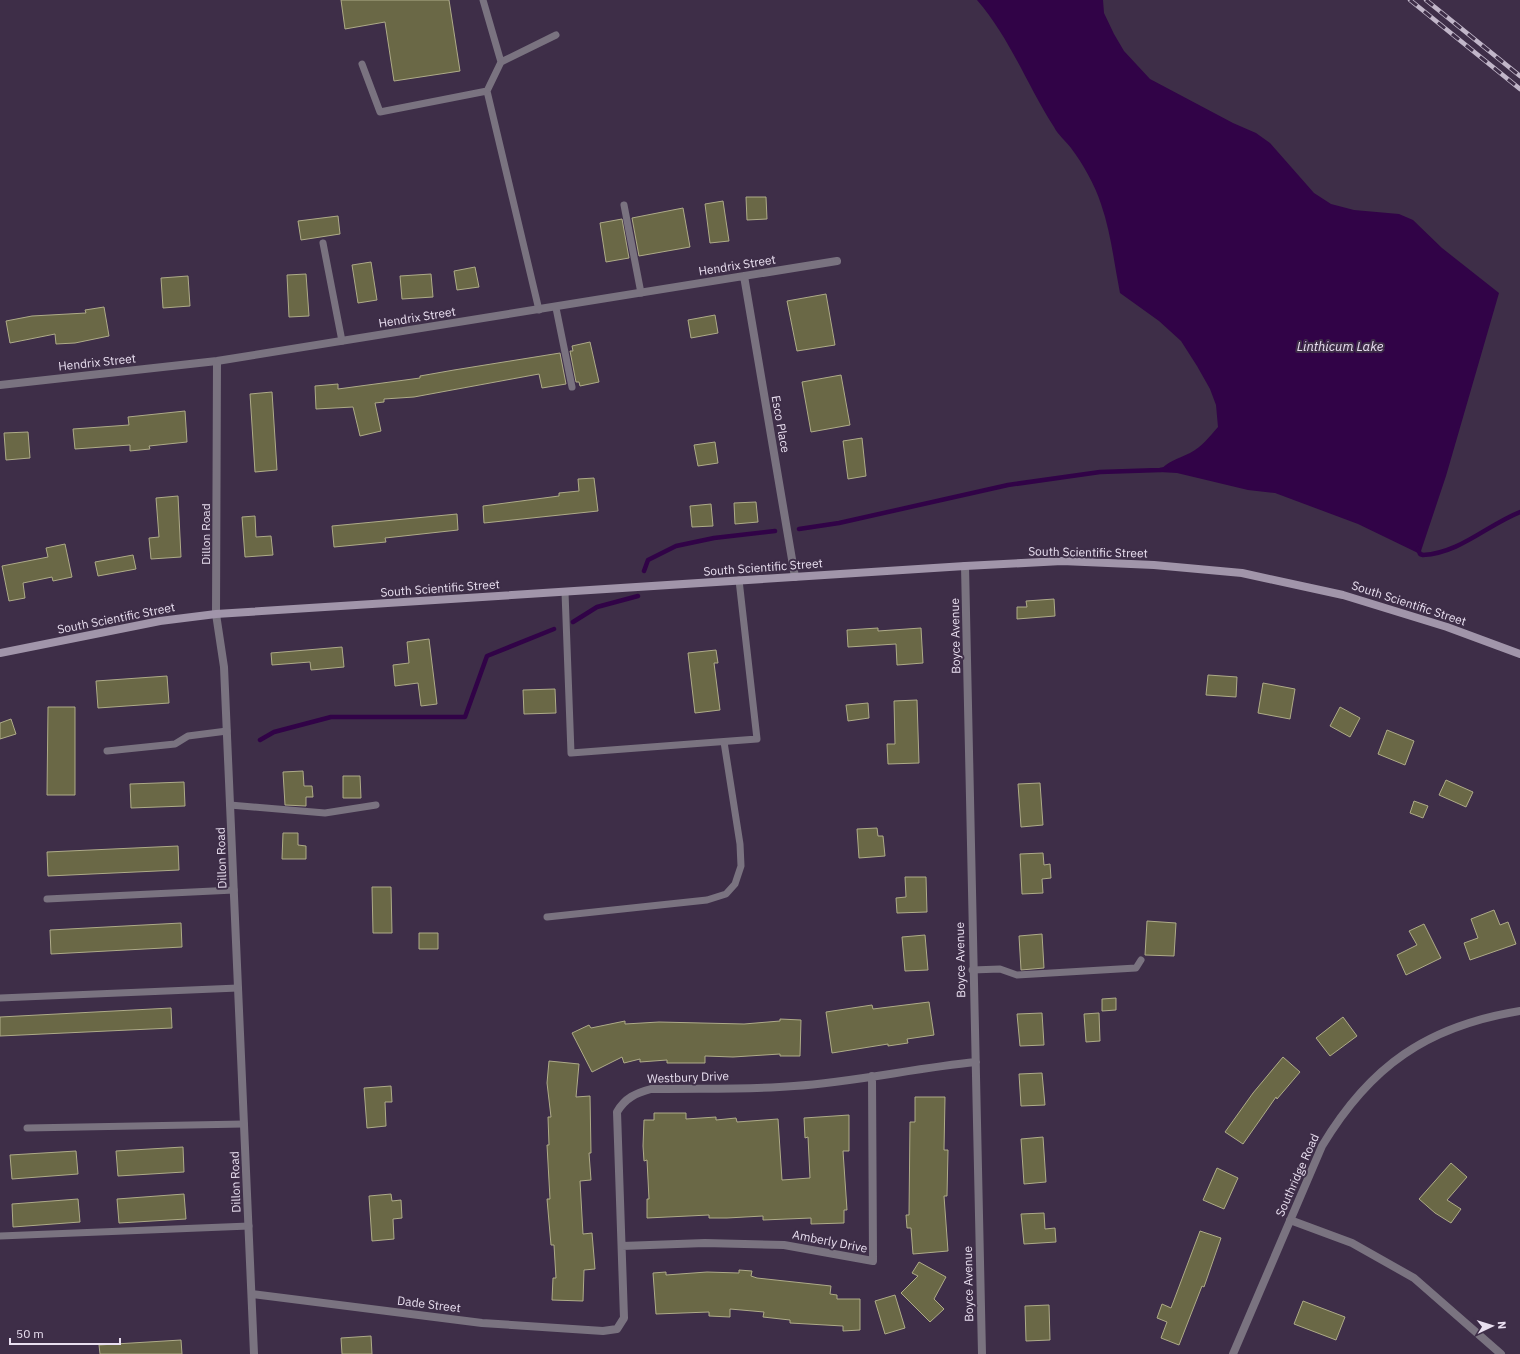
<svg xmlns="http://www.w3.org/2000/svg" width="1520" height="1354" font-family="'IBM Plex Sans',sans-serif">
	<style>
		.water { fill: #310347 }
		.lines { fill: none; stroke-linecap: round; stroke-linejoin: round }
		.stream { stroke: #310347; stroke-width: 4.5 }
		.building { fill: #6a6846; stroke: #aeab88 }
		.lane { stroke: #7a7380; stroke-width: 7 }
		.street { stroke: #7a7380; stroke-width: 8 }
		.secondary { stroke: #a195aa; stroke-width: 8 }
		.rail-casing { stroke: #c1b6c9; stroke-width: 4.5 }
		.rail { stroke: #3e2e48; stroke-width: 3; stroke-dasharray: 9; stroke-linecap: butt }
		.labels { text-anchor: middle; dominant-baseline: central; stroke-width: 4; stroke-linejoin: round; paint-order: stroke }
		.street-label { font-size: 12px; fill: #e9dff0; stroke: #3e2e48 }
		.water-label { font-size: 13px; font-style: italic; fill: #e9def1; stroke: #3e2e48 }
	</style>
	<rect width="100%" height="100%" fill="#3e2e48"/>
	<!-- water -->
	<path class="water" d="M 977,0 L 1103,0 L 1104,13 L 1114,34 L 1124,51 L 1150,79 L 1233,123 L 1256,133 L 1270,143 L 1314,193 L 1331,204 L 1354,210 L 1399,214 L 1413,220 L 1442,248 L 1499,293 L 1446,476 L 1420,554 L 1358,524 L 1275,493 L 1248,490 L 1177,473 L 1159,472 C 1167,461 1178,459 1190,453 C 1202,447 1209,437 1218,427 L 1216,405 L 1210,389 L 1197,366 L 1181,341 L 1159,321 L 1120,293 C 1114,263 1111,233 1101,204 C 1095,185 1083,164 1071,148 C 1066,141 1058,135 1054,127 C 1027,85 1010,38 977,0 Z"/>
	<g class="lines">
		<!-- stream -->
		<path class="stream" d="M 799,529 L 839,523 L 1008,485 L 1100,472 L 1160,470 L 1166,469
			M 1418,549 L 1420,554 L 1423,555 C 1460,553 1487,525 1520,512
			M 644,571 L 648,560 L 676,546 L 714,538 L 775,531
			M 573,622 L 597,607 L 638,596
			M 260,740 L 274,732 L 331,717 L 465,717 L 487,656 L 554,629"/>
	</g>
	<!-- building -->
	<path class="building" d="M 341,0 L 449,0 L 460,71 L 394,81 L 385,22 L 345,29 Z
		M 746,197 L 766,197 L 767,219 L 747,220 Z
		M 723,201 L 729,241 L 710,243 L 705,204 Z
		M 683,208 L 690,247 L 639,256 L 632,218 Z
		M 338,216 L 340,234 L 301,240 L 298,221 Z
		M 622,219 L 629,258 L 606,262 L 600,223 Z
		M 371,262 L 377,300 L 358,303 L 352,265 Z
		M 475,267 L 479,287 L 457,290 L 454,271 Z
		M 306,274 L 309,316 L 289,317 L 287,275 Z
		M 431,274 L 433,297 L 402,299 L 400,276 Z
		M 188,276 L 190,306 L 163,308 L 161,278 Z
		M 826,294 L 835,345 L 797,351 L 787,301 Z
		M 104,307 L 109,336 L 75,343 L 56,344 L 55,334 L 10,343 L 6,321 L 32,316 L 86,313 L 85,310 Z
		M 715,315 L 718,333 L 691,338 L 688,320 Z
		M 590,342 L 599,382 L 580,386 L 579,382 L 576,382 L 570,351 L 573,351 L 572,346 Z
		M 560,353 L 566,384 L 542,388 L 539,374 L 414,397 L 384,399 L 384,402 L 375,403 L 381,431 L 360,436 L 353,407 L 316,409 L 315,386 L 338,384 L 338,389 L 420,378 L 420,376 L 454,370 Z
		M 841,375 L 850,425 L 811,432 L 802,382 Z
		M 272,392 L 277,470 L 255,472 L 250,394 Z
		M 185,411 L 187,442 L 149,446 L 150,449 L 130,451 L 130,445 L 75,449 L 73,429 L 129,425 L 128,417 Z
		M 28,432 L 30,458 L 6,460 L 4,433 Z
		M 862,438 L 866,476 L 848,479 L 843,441 Z
		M 715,442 L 718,463 L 698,466 L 694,445 Z
		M 594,478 L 598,511 L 484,523 L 483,506 L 559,496 L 559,493 L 579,491 L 578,479 Z
		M 178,496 L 181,557 L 151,559 L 149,538 L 159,537 L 156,498 Z
		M 756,502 L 758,522 L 735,524 L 734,503 Z
		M 711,504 L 713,526 L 692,527 L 690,506 Z
		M 457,514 L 458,530 L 385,538 L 386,542 L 334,547 L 332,526 Z
		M 255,516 L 256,537 L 271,536 L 273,555 L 245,557 L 242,517 Z
		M 65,544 L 72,577 L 53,581 L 52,577 L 23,583 L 25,598 L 9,601 L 2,566 L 48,557 L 46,548 Z
		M 133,555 L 136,569 L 98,576 L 95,562 Z
		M 1054,599 L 1055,616 L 1017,619 L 1017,607 L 1027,607 L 1026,601 Z
		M 878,628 L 878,631 L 921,628 L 923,663 L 897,665 L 896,644 L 848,647 L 847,630 Z
		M 429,639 L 437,704 L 421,706 L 418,683 L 395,686 L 393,665 L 409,663 L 407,642 Z
		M 342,647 L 344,667 L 311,670 L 310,662 L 272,665 L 271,653 Z
		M 716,650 L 718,663 L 714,663 L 720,710 L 695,713 L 688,653 Z
		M 1208,675 L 1237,677 L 1236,697 L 1206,695 Z
		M 167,676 L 169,703 L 98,708 L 96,681 Z
		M 1263,683 L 1295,689 L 1290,719 L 1258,713 Z
		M 555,689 L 556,713 L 524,714 L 523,690 Z
		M 917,700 L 919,763 L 888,764 L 887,744 L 895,744 L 894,701 Z
		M 868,703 L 869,718 L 848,721 L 846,705 Z
		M 48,707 L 75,707 L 75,795 L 47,795 Z
		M 1340,707 L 1360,718 L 1350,737 L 1330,726 Z
		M 11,719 L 16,734 L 0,739 L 0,723 Z
		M 1387,730 L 1414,741 L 1405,765 L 1378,754 Z
		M 303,771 L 304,786 L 312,786 L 313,797 L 306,797 L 306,806 L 285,805 L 283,772 Z
		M 343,776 L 360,776 L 361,798 L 343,798 Z
		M 1446,780 L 1473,792 L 1466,807 L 1439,795 Z
		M 184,782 L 185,806 L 131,808 L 130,784 Z
		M 1040,783 L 1043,825 L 1021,827 L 1018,784 Z
		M 1414,801 L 1428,806 L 1423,818 L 1410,813 Z
		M 877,828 L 878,836 L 883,836 L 885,856 L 859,858 L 857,829 Z
		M 283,833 L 298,833 L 298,845 L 306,846 L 306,859 L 282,859 Z
		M 178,846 L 179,870 L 48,876 L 47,852 Z
		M 1043,853 L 1044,865 L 1050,864 L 1051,878 L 1042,879 L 1043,893 L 1022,894 L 1020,854 Z
		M 905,877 L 926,877 L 927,912 L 897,913 L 896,898 L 906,897 Z
		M 372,887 L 391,887 L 392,933 L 373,933 Z
		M 1494,910 L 1500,925 L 1508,922 L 1516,944 L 1470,960 L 1464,943 L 1478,938 L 1471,919 Z
		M 1147,921 L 1176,923 L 1174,956 L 1145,955 Z
		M 181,923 L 182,947 L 51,954 L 50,930 Z
		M 1424,924 L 1441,958 L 1406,975 L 1397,955 L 1417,945 L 1409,931 Z
		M 419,933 L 438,933 L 438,949 L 419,949 Z
		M 1042,934 L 1044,968 L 1021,970 L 1019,936 Z
		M 925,935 L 928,970 L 905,971 L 902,937 Z
		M 1116,998 L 1116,1010 L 1102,1011 L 1102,999 Z
		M 929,1002 L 934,1035 L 907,1039 L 908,1043 L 888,1046 L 888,1044 L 832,1053 L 826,1012 L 872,1005 L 873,1009 Z
		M 171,1008 L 172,1028 L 0,1036 L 0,1017 Z
		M 1042,1013 L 1044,1045 L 1020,1046 L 1017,1014 Z
		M 1099,1013 L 1100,1041 L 1086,1042 L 1084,1014 Z
		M 1343,1017 L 1357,1036 L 1330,1056 L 1316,1038 Z
		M 780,1019 L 801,1020 L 800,1056 L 780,1056 L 780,1054 L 733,1057 L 705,1056 L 705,1063 L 667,1063 L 667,1060 L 640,1062 L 640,1059 L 624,1063 L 622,1057 L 592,1072 L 572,1033 L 589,1025 L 591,1028 L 625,1021 L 625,1024 L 659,1022 L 744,1024 L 780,1021 Z
		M 1283,1057 L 1300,1072 L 1277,1099 L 1276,1097 L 1243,1144 L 1225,1132 L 1253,1093 Z
		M 549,1061 L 579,1064 L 576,1097 L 590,1096 L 591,1153 L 589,1153 L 591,1180 L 580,1181 L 583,1234 L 592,1233 L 595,1269 L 584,1270 L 583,1301 L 552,1300 L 553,1278 L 556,1278 L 554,1245 L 551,1245 L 547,1199 L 550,1199 L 547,1145 L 549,1145 L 548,1117 L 551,1117 L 547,1083 Z
		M 1042,1073 L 1045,1105 L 1021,1106 L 1019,1074 Z
		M 391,1086 L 392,1102 L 385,1102 L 386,1126 L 367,1128 L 364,1088 Z
		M 915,1097 L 945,1097 L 944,1150 L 948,1150 L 947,1196 L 944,1196 L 948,1251 L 913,1254 L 911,1228 L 907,1228 L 906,1215 L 909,1215 L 910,1122 L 915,1122 Z
		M 654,1113 L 686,1113 L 686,1119 L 716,1117 L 716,1120 L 736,1118 L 737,1122 L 778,1119 L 782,1180 L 810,1178 L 808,1137 L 805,1138 L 804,1118 L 849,1115 L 849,1151 L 843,1151 L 847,1210 L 844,1210 L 844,1223 L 811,1224 L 811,1218 L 763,1220 L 763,1216 L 727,1218 L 709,1218 L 709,1215 L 647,1218 L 647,1199 L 649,1199 L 647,1160 L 644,1161 L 643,1146 L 644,1120 L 654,1120 Z
		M 1043,1137 L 1046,1182 L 1024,1184 L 1021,1139 Z
		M 183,1147 L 184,1172 L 118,1176 L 116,1151 Z
		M 76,1151 L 78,1174 L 12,1179 L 10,1155 Z
		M 1451,1163 L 1467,1177 L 1447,1200 L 1461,1209 L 1451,1223 L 1435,1213 L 1419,1199 Z
		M 1217,1168 L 1238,1178 L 1224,1209 L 1203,1200 Z
		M 184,1194 L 186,1219 L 119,1223 L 117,1199 Z
		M 391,1194 L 392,1201 L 401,1200 L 402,1218 L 393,1219 L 394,1239 L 372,1241 L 369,1196 Z
		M 78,1199 L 80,1222 L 13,1227 L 12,1204 Z
		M 1044,1213 L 1045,1229 L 1055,1228 L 1056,1242 L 1024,1244 L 1021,1214 Z
		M 1200,1231 L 1221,1238 L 1204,1287 L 1202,1286 L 1179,1345 L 1161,1338 L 1167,1322 L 1157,1318 L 1162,1304 L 1171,1308 Z
		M 919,1262 L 946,1277 L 934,1299 L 944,1309 L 930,1322 L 901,1293 L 918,1276 L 912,1273 Z
		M 739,1270 L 752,1271 L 751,1276 L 757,1278 L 831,1286 L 830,1294 L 837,1295 L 837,1299 L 860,1299 L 860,1330 L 843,1331 L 843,1326 L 790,1323 L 790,1320 L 763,1317 L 764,1312 L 730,1309 L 730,1317 L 709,1316 L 709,1312 L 656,1314 L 653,1273 L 666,1272 L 666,1275 L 707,1272 L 739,1273 Z
		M 895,1295 L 905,1328 L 885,1334 L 875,1301 Z
		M 1303,1301 L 1345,1317 L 1336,1340 L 1294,1324 Z
		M 1049,1305 L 1050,1340 L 1026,1341 L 1025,1306 Z
		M 371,1336 L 372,1354 L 342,1354 L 341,1338 Z
		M 181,1340 L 182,1354 L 100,1354 L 99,1345 Z"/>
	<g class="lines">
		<!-- lane -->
		<path class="lane" d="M 483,0 L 501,62
			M 362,64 L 380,112 L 487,91 L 539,310
			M 487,91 L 501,62 L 556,35
			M 624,205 L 641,293
			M 323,243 L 342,341
			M 556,308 L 572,387
			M 565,592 L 571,753 L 757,739 L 739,580
			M 107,751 L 175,744 L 188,736 L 227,731
			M 230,805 L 325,813 L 376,805
			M 47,899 L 234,890
			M 547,917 L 707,900 L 726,894 L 735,884 L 741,866 L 740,844 L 724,742
			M 972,970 L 1000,969 L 1017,975 L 1136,968 L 1141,960
			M 0,998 L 238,988
			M 27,1128 L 244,1124
			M 0,1236 L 249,1226"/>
		<!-- street -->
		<path class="street" d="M 744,276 L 795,577
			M 217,361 L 216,614 L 224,667 L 254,1354
			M 0,385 L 217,361 L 837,261
			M 965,566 L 982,1354
			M 1290,1220 L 1352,1243 L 1414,1278 L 1501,1354
			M 622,1246 L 705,1243 L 784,1245 L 873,1261 L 872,1076
			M 252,1294 L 482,1323 L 603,1331 L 617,1329 L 624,1318 L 617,1112 C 625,1098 636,1093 651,1089 C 699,1088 747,1090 794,1086 C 855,1082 915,1068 976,1062
			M 1233,1354 L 1322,1146 C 1370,1066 1427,1026 1520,1011"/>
		<!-- secondary -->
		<path class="secondary" d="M 0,653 L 160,621 L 216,614 L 965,566 L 1062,561 L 1154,565 L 1242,573 L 1343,595 L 1447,627 L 1520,654"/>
		<!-- rail casing -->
		<g class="rail-casing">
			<path id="rail" d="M 1410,0 L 1520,89
				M 1426,0 L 1520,76"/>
		</g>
		<!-- rail -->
		<use href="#rail" class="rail"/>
	</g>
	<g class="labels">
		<!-- street labels -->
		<g class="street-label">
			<text transform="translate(737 265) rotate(-9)">Hendrix Street</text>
			<text transform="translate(417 317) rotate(-9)">Hendrix Street</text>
			<text transform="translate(97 362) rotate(-6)">Hendrix Street</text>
			<text transform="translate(781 424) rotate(80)">Esco Place</text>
			<text transform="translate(205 534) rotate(-90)">Dillon Road</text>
			<text transform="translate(1088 552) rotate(1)">South Scientific Street</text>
			<text transform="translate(763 567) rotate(-4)">South Scientific Street</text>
			<text transform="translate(440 588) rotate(-4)">South Scientific Street</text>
			<text transform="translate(1409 603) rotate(18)">South Scientific Street</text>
			<text transform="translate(116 618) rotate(-11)">South Scientific Street</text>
			<text transform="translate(955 636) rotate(-91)">Boyce Avenue</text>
			<text transform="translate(221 858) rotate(-92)">Dillon Road</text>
			<text transform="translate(960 960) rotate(-91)">Boyce Avenue</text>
			<text transform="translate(688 1077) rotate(-2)">Westbury Drive</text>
			<text transform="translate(1297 1175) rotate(-66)">Southridge Road</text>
			<text transform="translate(235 1182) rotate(-92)">Dillon Road</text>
			<text transform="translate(830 1241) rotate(11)">Amberly Drive</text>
			<text transform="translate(968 1284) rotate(-91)">Boyce Avenue</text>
			<text transform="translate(429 1304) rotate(7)">Dade Street</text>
		</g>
		<!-- water labels -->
		<g class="water-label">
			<text x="1340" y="346">Linthicum Lake</text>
		</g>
	</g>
	<!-- north arrow -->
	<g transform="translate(1492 1326) rotate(86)" stroke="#3e2e48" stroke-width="3" paint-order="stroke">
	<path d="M0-3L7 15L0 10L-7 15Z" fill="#e9dff0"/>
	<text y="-6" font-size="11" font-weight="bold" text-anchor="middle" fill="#e9dff0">N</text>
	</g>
	<!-- scale -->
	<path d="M10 1338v6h110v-6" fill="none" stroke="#e9dff0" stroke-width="2"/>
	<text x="16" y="1338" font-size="12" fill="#e9dff0" stroke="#3e2e48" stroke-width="3" paint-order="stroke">50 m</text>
</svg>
